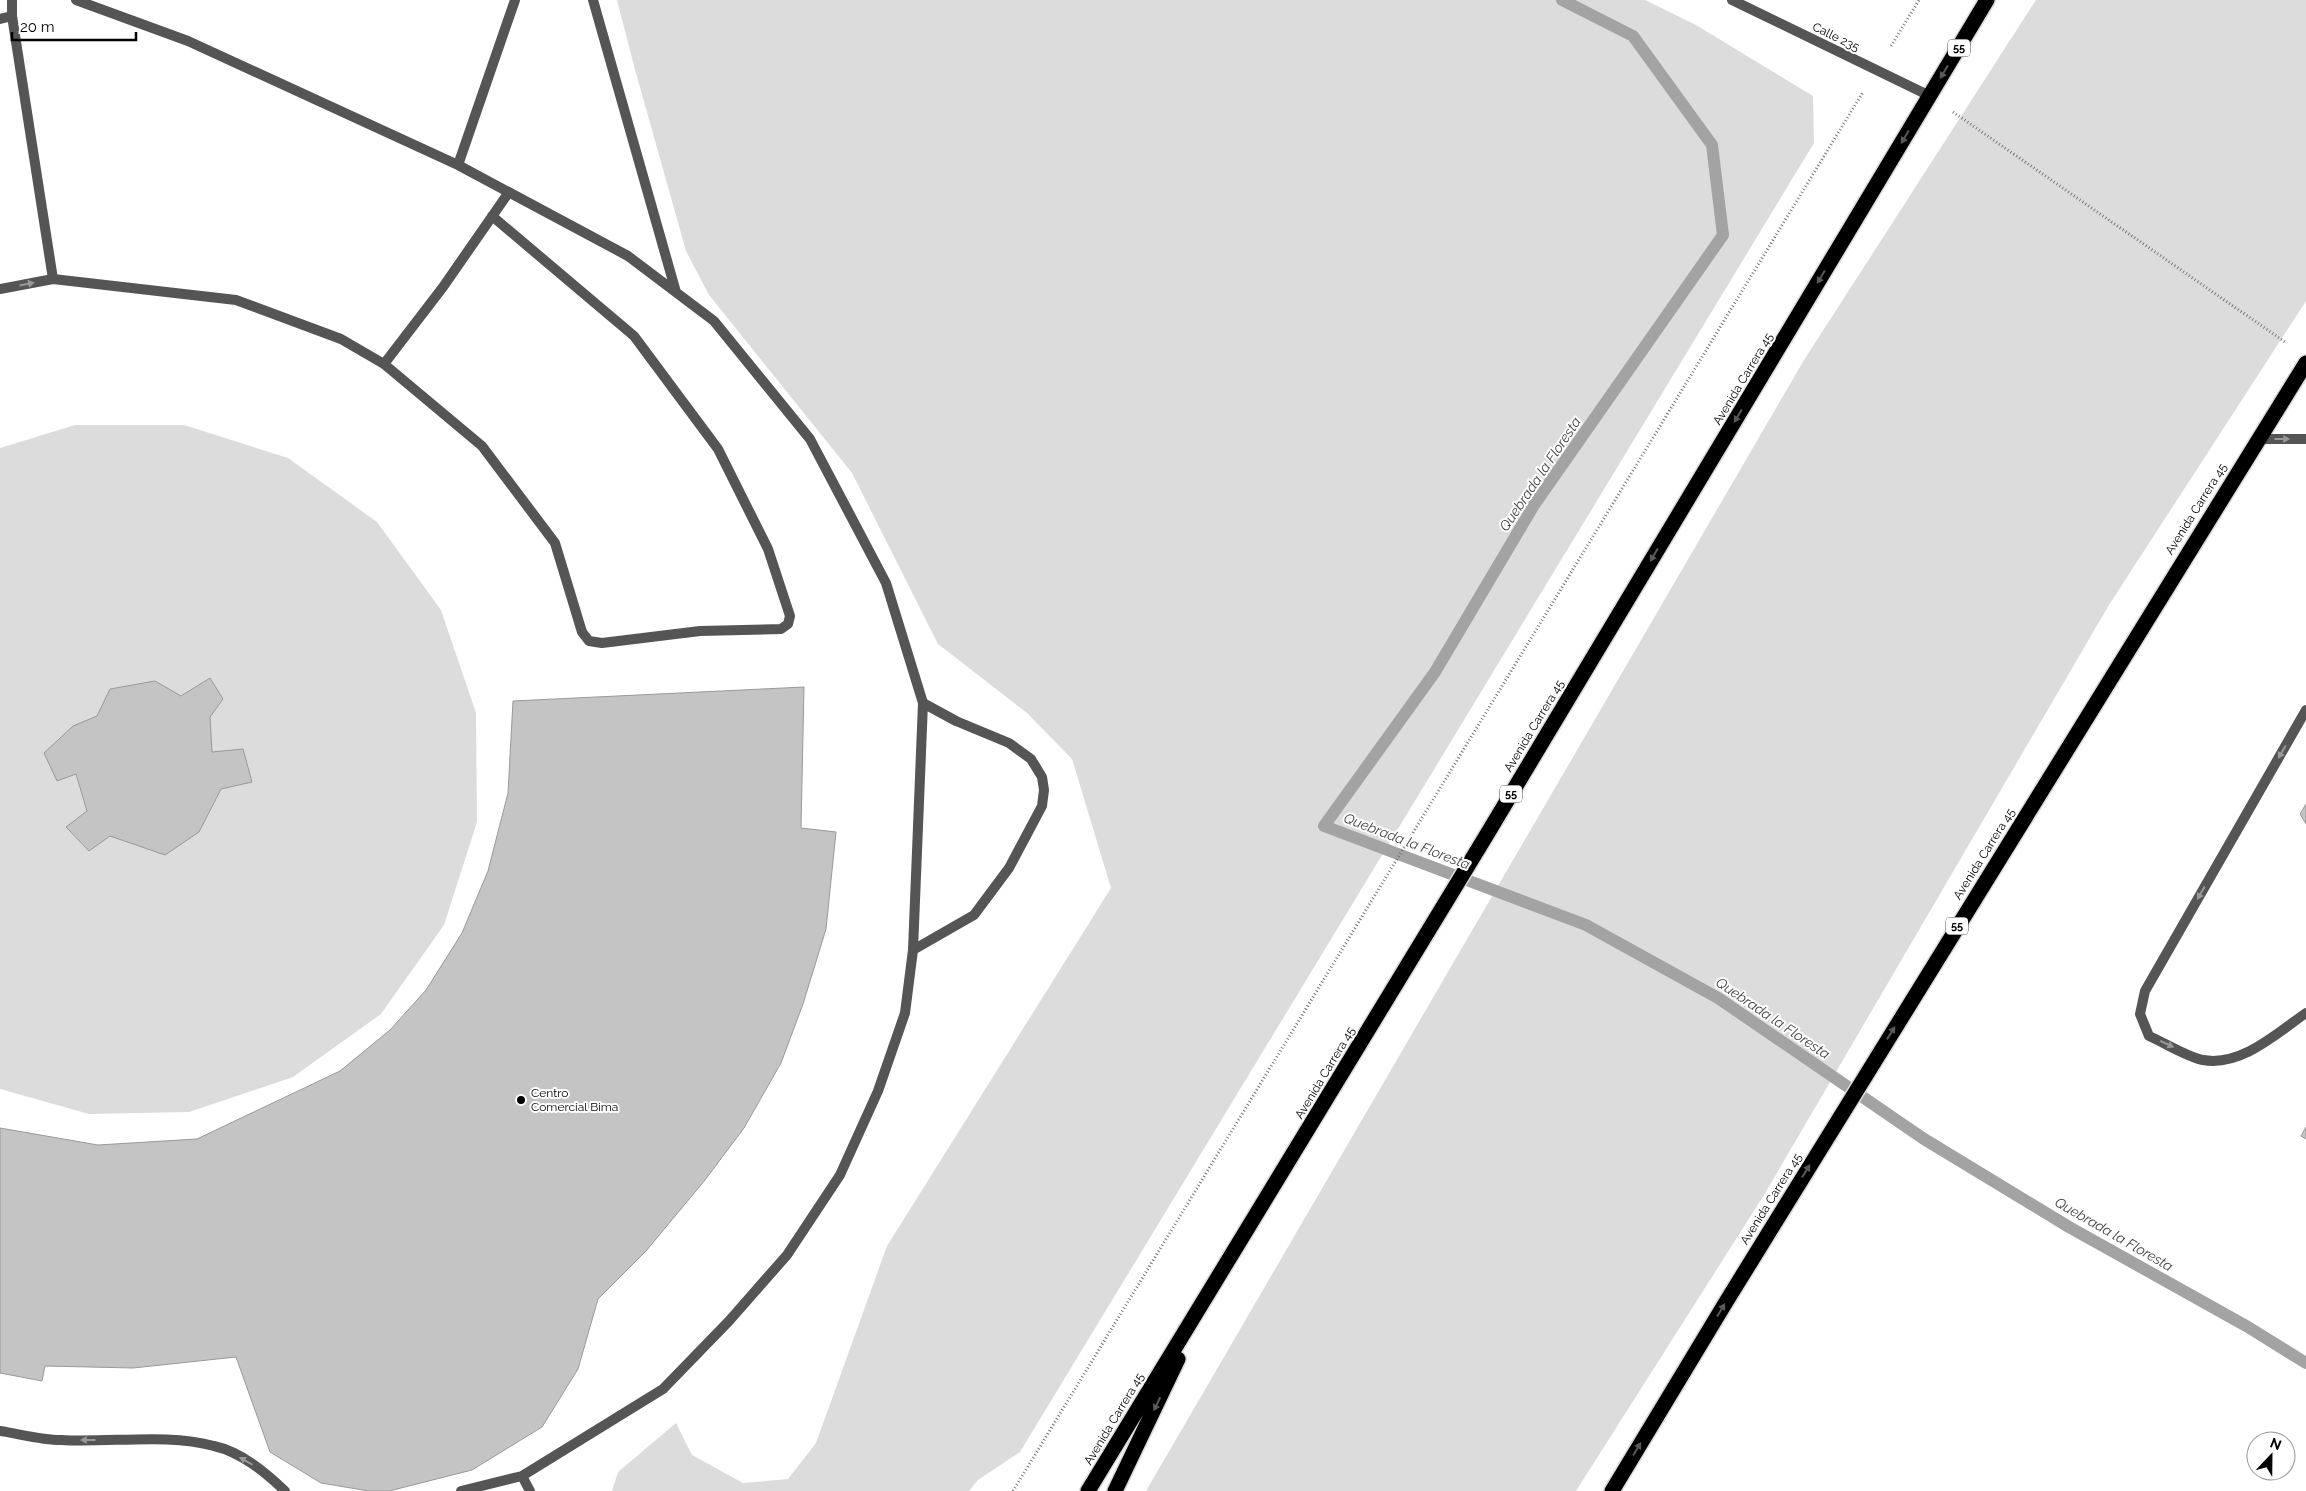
<svg xmlns="http://www.w3.org/2000/svg" width="2306" height="1491" font-family="Raleway,sans-serif">
	<style>
		.green { fill: #dcdcdc }
		.lines { fill: none; stroke-linecap: round; stroke-linejoin: round }
		.stream { stroke: #a3a3a3; stroke-width: 12 }
		.building { fill: #c4c4c4; stroke: #999 }
		.highway-casing { stroke: #dbdbdb; stroke-width: 18 }
		.path { stroke: #777; stroke-width: 3; stroke-dasharray: 1 2.5; stroke-linecap: butt }
		.lane { stroke: #555; stroke-width: 10 }
		.street { stroke: #555; stroke-width: 10 }
		.highway { stroke: #000; stroke-width: 15 }
		.oneway { fill: #595959 }
		.oneway2 { fill: #999 }
		.poi-dot { fill: #000; stroke: #fff; stroke-width: 2 }
		.labels { text-anchor: middle; dominant-baseline: central; stroke-width: 4; stroke-linejoin: round; paint-order: stroke }
		.shield { fill: #fff; stroke: #4c4c4c; stroke-width: 1 }
		.shield-label { font-size: 11px; font-weight: bold; fill: #000 }
		.street-label { font-size: 12px; fill: #000; stroke: #fff }
		.poi-label { font-size: 12px; fill: #000; stroke: #fff; text-anchor: start }
		.water-label { font-size: 14px; font-style: italic; fill: #444; stroke: #fff }
	</style>
	<rect width="100%" height="100%" fill="#fff"/>
	<!-- green -->
	<path class="green" d="M 617,0 L 1645,0 L 1696,25 L 1813,96 L 1814,143 L 1020,1452 L 978,1480 L 969,1491 L 612,1491 L 618,1472 L 676,1423 L 692,1455 L 743,1483 L 788,1479 L 816,1443 L 887,1246 L 1111,888 L 1072,759 L 1027,713 L 938,644 L 852,473 L 709,295 L 686,251 L 634,66 Z
		M 2036,0 L 2306,0 L 2306,301 L 2109,605 L 1764,1195 L 1576,1491 L 1146,1491 L 1804,360 Z
		M 75,425 L 184,425 L 288,458 L 377,522 L 441,610 L 476,713 L 477,822 L 444,925 L 381,1014 L 293,1077 L 189,1112 L 89,1114 L 0,1089 L 0,448 Z"/>
	<g class="lines">
		<!-- stream -->
		<path class="stream" d="M 1562,0 L 1633,36 L 1712,145 L 1723,235 L 1534,505 L 1435,672 L 1324,826 L 1586,925 L 1718,998 L 1924,1139 L 2069,1227 L 2248,1327 L 2306,1363"/>
	</g>
	<!-- building -->
	<path class="building" d="M 210,678 L 223,699 L 210,717 L 212,752 L 243,749 L 252,782 L 221,789 L 199,832 L 165,855 L 110,836 L 89,851 L 66,827 L 87,811 L 76,774 L 57,781 L 44,753 L 73,726 L 97,716 L 110,689 L 155,681 L 181,696 Z
		M 804,687 L 801,828 L 836,832 L 826,929 L 803,1004 L 781,1063 L 744,1128 L 705,1180 L 646,1251 L 598,1299 L 578,1369 L 542,1427 L 472,1470 L 389,1491 L 369,1491 L 321,1483 L 270,1452 L 236,1357 L 133,1368 L 45,1366 L 42,1381 L 0,1373 L 0,1128 L 98,1145 L 197,1139 L 340,1071 L 390,1030 L 426,990 L 462,933 L 488,871 L 508,793 L 513,701 Z
		M 2306,804 L 2306,824 L 2300,814 Z
		M 2306,1127 L 2306,1139 L 2301,1136 Z"/>
	<g class="lines">
		<!-- highway casing -->
		<g class="highway-casing">
			<path id="highway" d="M 1088,1491 L 1486,836 L 1987,0
				M 1115,1491 L 1178,1359
				M 1612,1491 L 1726,1302 L 2306,363"/>
		</g>
		<!-- path -->
		<path class="path" d="M 1891,46 L 1919,0
			M 1953,112 L 2285,342
			M 1013,1491 L 1863,92"/>
		<!-- lane -->
		<path class="lane" d="M 12,0 L 12,16 L 53,279
			M 76,0 L 188,41 L 458,165 L 628,256 L 714,321 L 810,439 L 886,583 L 923,703 L 913,950 L 905,1013 L 878,1091 L 840,1175 L 787,1255 L 729,1321 L 663,1389 L 522,1476 L 461,1491
			M 593,0 L 676,292
			M 0,19 L 12,16
			M 458,165 L 515,0
			M 0,289 L 53,279 L 236,300 L 341,339 L 384,364 L 482,446 L 555,543 L 582,632 L 589,641 L 602,643 L 700,631 L 781,629 L 788,624 L 790,616 L 768,549 L 718,449 L 634,336 L 492,216
			M 384,364 L 443,287 L 509,192
			M 2306,710 L 2145,991 L 2140,1014 L 2149,1036 C 2163,1042 2189,1058 2203,1060 C 2241,1067 2277,1033 2306,1013
			M 913,950 L 974,915 L 1009,868 L 1042,806 L 1044,790 L 1042,777 L 1031,759 L 1009,743 L 956,721 L 923,703
			M 0,1431 C 20,1434 41,1440 61,1440 C 110,1443 167,1433 214,1446 C 241,1452 265,1472 285,1491
			M 522,1476 L 530,1491"/>
		<!-- street -->
		<path class="street" d="M 1732,0 L 1930,96
			M 2258,439 L 2306,439"/>
		<!-- highway -->
		<use href="#highway" class="highway"/>
	</g>
	<!-- one-way arrows -->
	<defs><path id="oneway-solid" d="M-6-.8H1V-3.2L6.5 0L1 3.2V.8H-6Z" transform="scale(1.25)"/></defs>
	<g class="oneway">
		<use href="#oneway-solid" transform="translate(1944 72) rotate(121)"/>
		<use href="#oneway-solid" transform="translate(1905 137) rotate(121)"/>
		<use href="#oneway-solid" transform="translate(1821 277) rotate(121)"/>
		<use href="#oneway-solid" transform="translate(1738 416) rotate(121)"/>
		<use href="#oneway-solid" transform="translate(1654 555) rotate(121)"/>
		<use href="#oneway-solid" transform="translate(1891 1033) rotate(-58)"/>
		<use href="#oneway-solid" transform="translate(1806 1171) rotate(-58)"/>
		<use href="#oneway-solid" transform="translate(1721 1310) rotate(-59)"/>
		<use href="#oneway-solid" transform="translate(1157 1404) rotate(116)"/>
		<use href="#oneway-solid" transform="translate(1637 1449) rotate(-59)"/>
	</g>
	<g class="oneway2">
		<use href="#oneway-solid" transform="translate(27 284) rotate(-11)"/>
		<use href="#oneway-solid" transform="translate(2282 439)"/>
		<use href="#oneway-solid" transform="translate(2282 752) rotate(120)"/>
		<use href="#oneway-solid" transform="translate(2201 893) rotate(120)"/>
		<use href="#oneway-solid" transform="translate(2167 1044) rotate(25)"/>
		<use href="#oneway-solid" transform="translate(88 1440) rotate(-180)"/>
		<use href="#oneway-solid" transform="translate(246 1461) rotate(-150)"/>
	</g>
	<!-- markers -->
	<circle class="poi-dot" cx="521" cy="1100" r="5"/>
	<g class="labels">
		<!-- shield labels -->
		<g class="shield">
			<rect x="1948" y="39.5" width="22" height="17" rx="4"/>
			<rect x="1500" y="785.5" width="22" height="17" rx="4"/>
			<rect x="1946" y="917.5" width="22" height="17" rx="4"/>
		</g>
		<g class="shield-label">
			<text x="1959" y="48">55</text>
			<text x="1511" y="794">55</text>
			<text x="1957" y="926">55</text>
		</g>
		<!-- street labels -->
		<g class="street-label">
			<text transform="translate(1836 37) rotate(26)">Calle 235</text>
			<text transform="translate(1743 379) rotate(-59)">Avenida Carrera 45</text>
			<text transform="translate(2196 509) rotate(-58)">Avenida Carrera 45</text>
			<text transform="translate(1534 726) rotate(-59)">Avenida Carrera 45</text>
			<text transform="translate(1984 854) rotate(-58)">Avenida Carrera 45</text>
			<text transform="translate(1325 1073) rotate(-59)">Avenida Carrera 45</text>
			<text transform="translate(1771 1199) rotate(-58)">Avenida Carrera 45</text>
			<text transform="translate(1114 1419) rotate(-59)">Avenida Carrera 45</text>
		</g>
		<!-- poi labels -->
		<g class="poi-label">
			<text x="531" y="1093">Centro<tspan x="531" dy="14">Comercial Bima</tspan></text>
		</g>
		<!-- water labels -->
		<g class="water-label">
			<text transform="translate(1540 474) rotate(-56)">Quebrada la Floresta</text>
			<text transform="translate(1407 841) rotate(21)">Quebrada la Floresta</text>
			<text transform="translate(1773 1018) rotate(34)">Quebrada la Floresta</text>
			<text transform="translate(2114 1234) rotate(30)">Quebrada la Floresta</text>
		</g>
	</g>
	<!-- north arrow -->
	<g transform="translate(2271 1456) rotate(22)"><circle r="24" fill="#ffffff" stroke="#999999"/>
	<path d="M0-4L9 19L0 12L-9 19Z" fill="#000000"/>
	<text y="-8" font-size="14" font-weight="bold" text-anchor="middle" fill="#000000">N</text>
	</g>
	<!-- scale -->
	<path d="M12 32v8h124v-8" fill="none" stroke="#000000" stroke-width="2.5"/>
	<text x="20" y="32" font-size="15" fill="#000000" stroke="#ffffff" stroke-width="4" paint-order="stroke">20 m</text>
</svg>
